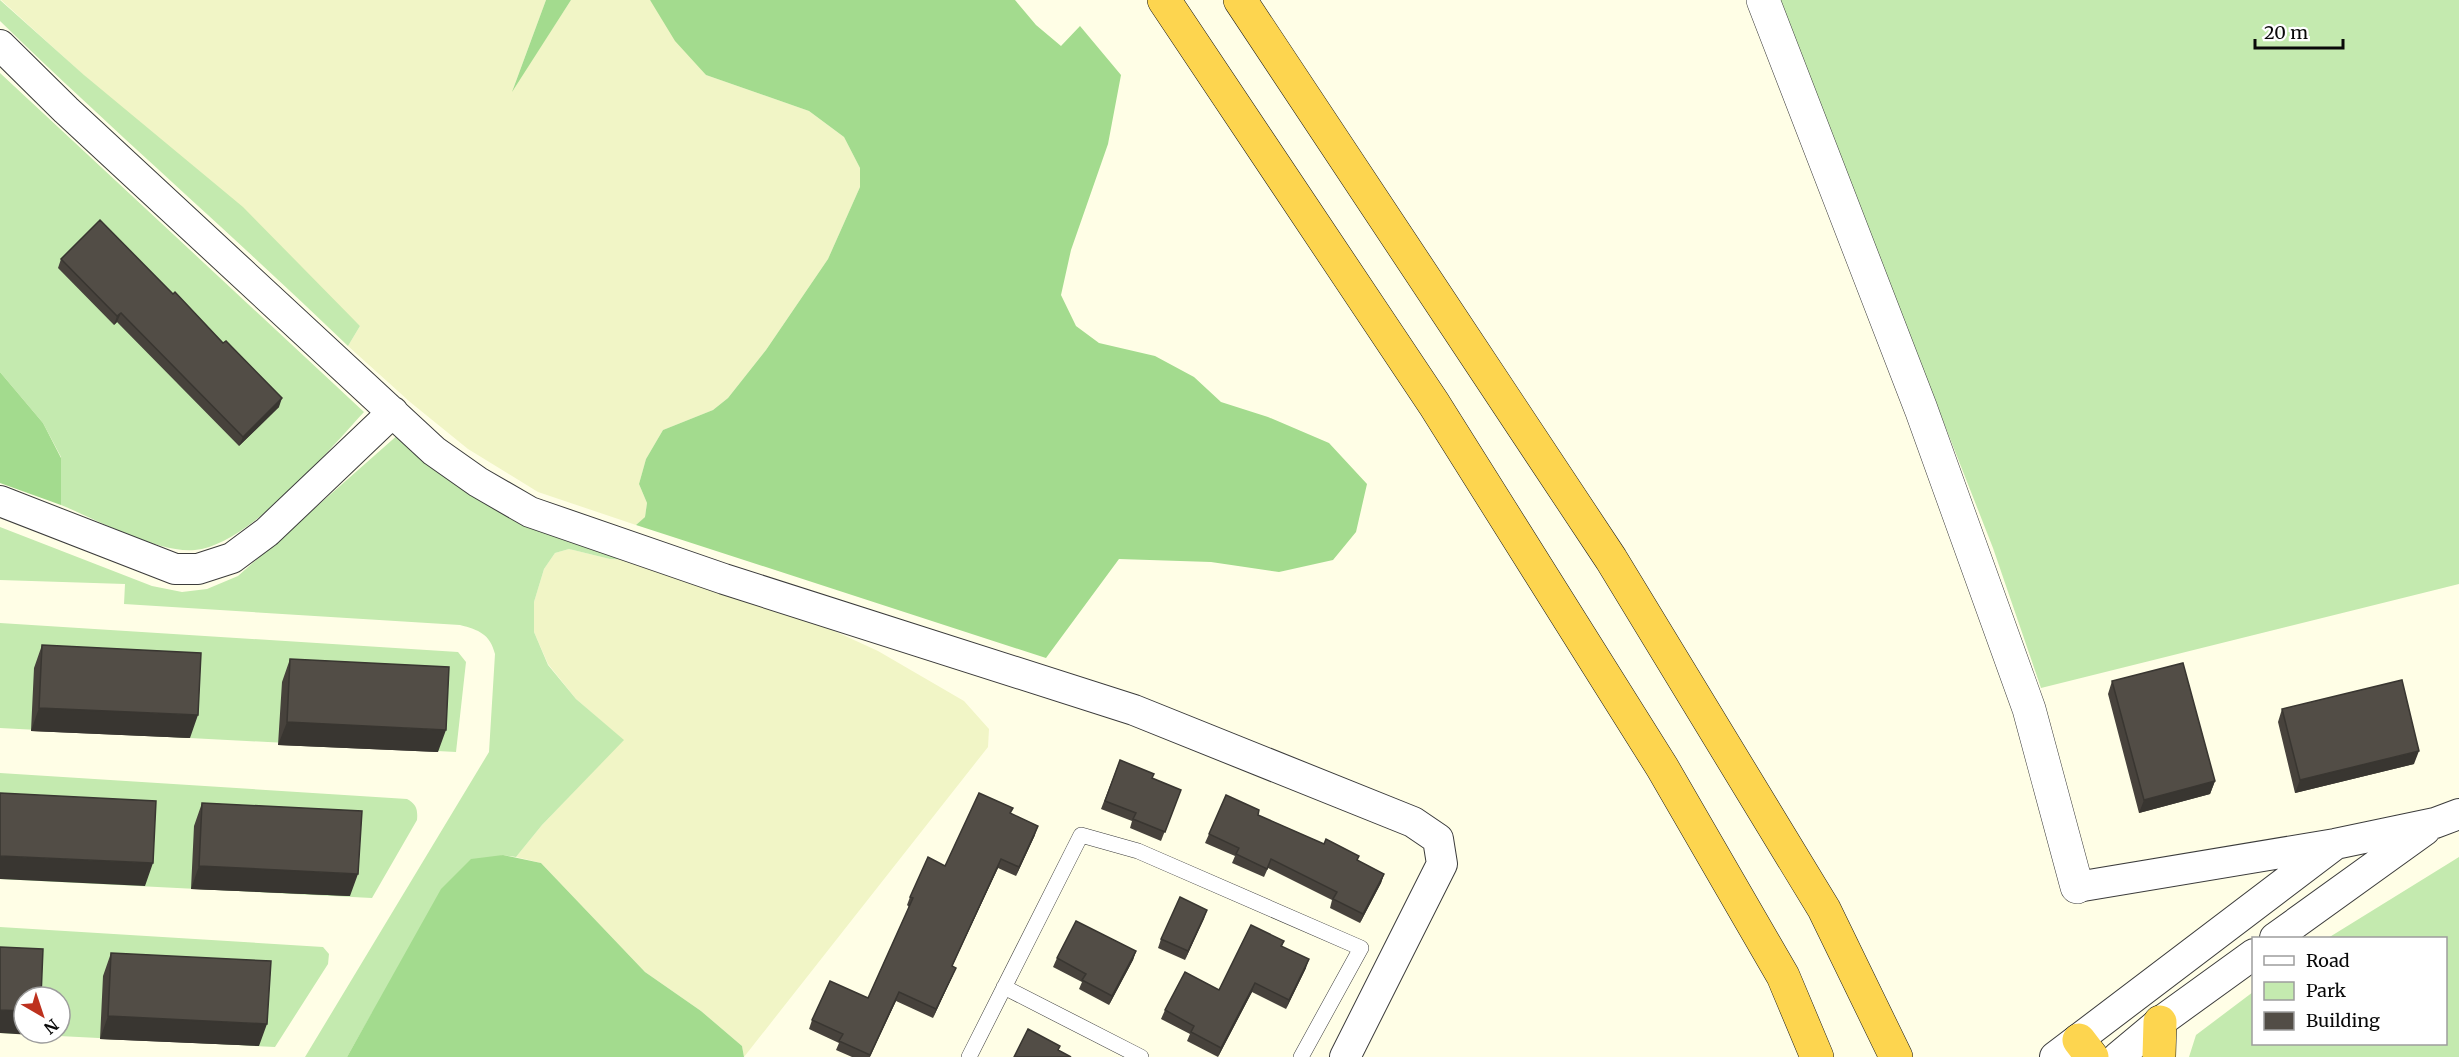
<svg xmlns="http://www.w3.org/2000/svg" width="2459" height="1057" font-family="Merriweather,serif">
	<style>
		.farmland { fill: #f1f5c6 }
		.green { fill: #c4eaaf; fill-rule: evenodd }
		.forest { fill: #a3db8e }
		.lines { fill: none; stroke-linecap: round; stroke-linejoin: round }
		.service-casing { stroke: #3c3c3c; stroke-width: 16 }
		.minor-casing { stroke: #3c3c3c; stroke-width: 32 }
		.tertiary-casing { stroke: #3c3c3c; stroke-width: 34 }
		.trunk-casing { stroke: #1a1a1a; stroke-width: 34 }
		.service { stroke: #fff; stroke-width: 15 }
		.minor { stroke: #fff; stroke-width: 30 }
		.tertiary { stroke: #fff; stroke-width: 33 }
		.trunk { stroke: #fdd54f; stroke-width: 33 }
		.wall { fill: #47423c }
		.shaded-wall { fill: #393631 }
		.building { fill: #524d46; stroke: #393631; stroke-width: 1.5 }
	</style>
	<rect width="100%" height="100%" fill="#fffee6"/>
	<!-- farmland -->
	<path class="farmland" d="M 1,0 L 546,0 L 513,89 L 571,0 L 650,0 L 706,75 L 809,111 L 844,137 L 860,168 L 860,187 L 828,259 L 766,350 L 728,398 L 713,410 L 663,430 L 646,459 L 639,484 L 647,503 L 645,517 L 636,525 L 538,492 L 468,449 L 410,402 L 348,346 L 360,326 Z
		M 569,549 L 610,559 L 640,560 L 806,618 L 878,651 L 964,701 L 989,729 L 988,747 L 744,1057 L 742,1046 L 701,1011 L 645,972 L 541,863 L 516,857 L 542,825 L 623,740 L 576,699 L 548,664 L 534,632 L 534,602 L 544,569 L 555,553 Z"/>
	<!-- green -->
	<path class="green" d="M 0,0 L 84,75 L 243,207 L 360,326 L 348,346 C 234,236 114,132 0,21 Z
		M 1778,0 L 2459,0 L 2459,584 L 2041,688 L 1993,548 Z
		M 0,73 L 364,412 C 328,451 249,545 195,550 C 160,554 95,519 61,505 L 61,457 L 43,423 L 0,372 Z
		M 400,433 L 432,468 L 502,507 L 640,560 L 610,559 L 569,549 L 555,553 L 544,569 L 534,602 L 534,632 L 548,665 L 576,699 L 624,740 L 542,825 L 516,857 L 502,855 L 372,1013 L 347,1057 L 305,1057 L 489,752 L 495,654 C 490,634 479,630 460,625 L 124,604 L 125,584 L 0,580 L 0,527 L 152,586 L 182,592 L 207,589 L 238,576 Z
		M 0,623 L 458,652 L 466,662 L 456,752 L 0,728 Z
		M 0,773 L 407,799 C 416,804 418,809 417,820 L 372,898 L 0,879 Z
		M 2459,857 L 2459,1057 L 2189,1057 L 2196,1035 L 2253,992 L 2254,1044 L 2446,1044 L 2446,938 L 2328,938 Z
		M 0,927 L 323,947 L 329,954 L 328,964 L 275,1047 L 0,1033 ZM 24,997 L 60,997 L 60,1033 L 24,1033 Z"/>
	<!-- forest -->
	<path class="forest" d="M 546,0 L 571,0 L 512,92 Z
		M 650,0 L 1015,0 L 1036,25 L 1061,46 L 1080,26 L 1121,75 L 1108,144 L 1071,250 L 1061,295 L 1076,326 L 1099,343 L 1155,356 L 1194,377 L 1221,402 L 1268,417 L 1329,443 L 1367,484 L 1356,532 L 1333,560 L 1279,572 L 1211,562 L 1119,559 L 1046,658 L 636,525 L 645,517 L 647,503 L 639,484 L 646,459 L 663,430 L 713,410 L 728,398 L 766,350 L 828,259 L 860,187 L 860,168 L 844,137 L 809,111 L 706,75 L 675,41 Z
		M 0,372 L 43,423 L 61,458 L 61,505 L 0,483 Z
		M 503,855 L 541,863 L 645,972 L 701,1011 L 742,1046 L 744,1057 L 347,1057 L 441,889 L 471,859 Z"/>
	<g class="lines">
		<!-- service casing -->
		<g class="service-casing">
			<path id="service" d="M 1004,987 L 1141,1057
				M 969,1057 L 1081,835 L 1138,851 L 1361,948 L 1301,1057"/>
		</g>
		<!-- minor casing -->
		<g class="minor-casing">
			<path id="minor" d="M 0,45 L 66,110 L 434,451 L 478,482 L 530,512 L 724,579 L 1134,710 L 1413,822 L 1438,839 L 1442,864 L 1345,1057
				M 0,501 L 175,569 L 198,569 L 232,558 L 267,532 L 393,412
				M 2077,887 L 2335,844 L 2435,823 L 2459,814
				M 2275,938 L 2425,830
				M 2055,1057 L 2333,846
				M 2118,1057 L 2160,1022 L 2254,954"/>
		</g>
		<!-- tertiary casing -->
		<g class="tertiary-casing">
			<path id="tertiary" d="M 1763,0 L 1921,409 L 2029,709 L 2077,887"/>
		</g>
		<!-- trunk casing -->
		<g class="trunk-casing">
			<path id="trunk" d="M 1164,0 L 1434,404 L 1662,767 L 1783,976 L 1817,1057
				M 1240,0 L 1611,559 L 1824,909 L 1896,1057
				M 2079,1040 L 2092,1057
				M 2159,1057 L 2160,1022"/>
		</g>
		<!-- service -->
		<use href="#service" class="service"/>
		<!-- minor -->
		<use href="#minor" class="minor"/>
		<!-- tertiary -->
		<use href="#tertiary" class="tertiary"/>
		<!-- trunk -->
		<use href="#trunk" class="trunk"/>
	</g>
	<!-- wall -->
	<path class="wall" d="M 61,259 L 173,294 L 223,343 L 279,407 L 239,446 L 117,322 L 114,325 L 58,268 Z
		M 42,645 L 190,738 L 31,731 L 34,668 Z
		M 290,659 L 438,752 L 278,745 L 282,682 Z
		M 2112,681 L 2215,781 L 2210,794 L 2139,813 L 2108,694 Z
		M 2282,709 L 2414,764 L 2295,793 L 2278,722 Z
		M 1120,760 L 1152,778 L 1181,790 L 1161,841 L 1130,828 L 1132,821 L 1101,809 Z
		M 202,803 L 350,896 L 191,889 L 194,826 Z
		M 1258,815 L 1324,844 L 1359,856 L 1357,860 L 1384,874 L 1381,883 L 1360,923 L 1330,908 L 1332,900 L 1268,868 L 1264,877 L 1232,863 L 1235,856 L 1205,843 L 1209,834 Z
		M 1035,835 L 1016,876 L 998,868 L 952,966 L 956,968 L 952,977 L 933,1018 L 896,1001 L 870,1057 L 852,1057 L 836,1050 L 839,1043 L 809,1029 L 812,1020 L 868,998 L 909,907 L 907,905 L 910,897 L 945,866 Z
		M 1207,910 L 1185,960 L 1158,948 L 1161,939 Z
		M 1284,941 L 1282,946 L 1306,968 L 1286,1009 L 1252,992 L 1218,1057 L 1187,1041 L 1190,1034 L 1161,1019 L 1165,1010 L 1219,990 Z
		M 1136,951 L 1133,960 L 1109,1005 L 1079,989 L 1082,982 L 1053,967 L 1057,958 Z
		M 111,953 L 259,1046 L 100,1039 L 103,976 Z"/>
	<!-- shaded-wall -->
	<path class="shaded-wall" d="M 121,313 L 117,322 L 114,325 L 117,316 Z
		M 282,398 L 279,407 L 239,446 L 243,437 Z
		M 39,708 L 198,715 L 190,738 L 31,731 Z
		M 287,722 L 446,730 L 438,752 L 278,745 Z
		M 2419,751 L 2414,764 L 2295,793 L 2300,780 Z
		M 2215,781 L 2210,794 L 2139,813 L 2144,800 Z
		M 1038,826 L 1035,835 L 1016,876 L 1019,867 Z
		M 0,856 L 153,863 L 145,886 L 0,879 Z
		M 1001,859 L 998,868 L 948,975 L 952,966 Z
		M 199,866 L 358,874 L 350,896 L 191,889 Z
		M 1384,874 L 1381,883 L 1360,923 L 1363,914 Z
		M 1207,910 L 1204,919 L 1185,960 L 1188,951 Z
		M 1136,951 L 1133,960 L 1109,1005 L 1112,996 Z
		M 1309,959 L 1306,968 L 1286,1009 L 1289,1000 Z
		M 956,968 L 952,977 L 933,1018 L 936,1009 Z
		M 1255,983 L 1252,992 L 1218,1057 L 1221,1048 Z
		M 899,992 L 896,1001 L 869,1057 Z
		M 0,1010 L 24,1011 L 24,1033 L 32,1033 L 32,1035 L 0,1033 Z
		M 108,1016 L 267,1024 L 259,1046 L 100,1039 Z"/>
	<!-- building -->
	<path class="building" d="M 100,220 L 173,294 L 175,292 L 223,343 L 226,341 L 282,398 L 243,437 L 121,313 L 117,316 L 61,259 Z
		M 42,645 L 201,653 L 198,715 L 39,708 Z
		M 290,659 L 449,667 L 446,730 L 287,722 Z
		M 2183,663 L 2215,781 L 2144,800 L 2112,681 Z
		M 2402,680 L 2419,751 L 2300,780 L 2282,709 Z
		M 1120,760 L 1154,774 L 1152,778 L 1181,790 L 1165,832 L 1133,819 L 1136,813 L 1105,801 Z
		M 0,793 L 156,801 L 153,863 L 0,856 Z
		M 979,793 L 1013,808 L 1010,813 L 1038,826 L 1019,867 L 1001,859 L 952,966 L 956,968 L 936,1009 L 899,992 L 870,1055 L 839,1041 L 843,1034 L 812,1020 L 830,981 L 868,998 L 913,898 L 910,897 L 928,857 L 945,866 Z
		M 1226,795 L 1259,810 L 1258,815 L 1324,844 L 1326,839 L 1359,856 L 1357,860 L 1384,874 L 1363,914 L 1333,899 L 1337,892 L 1271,859 L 1267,869 L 1236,854 L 1239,848 L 1209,834 Z
		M 202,803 L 362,811 L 358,874 L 199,866 Z
		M 1180,897 L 1207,910 L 1188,951 L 1161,939 Z
		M 1076,921 L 1136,951 L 1112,996 L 1082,980 L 1086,974 L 1057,958 Z
		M 1251,925 L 1284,941 L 1281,946 L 1309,959 L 1289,1000 L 1255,983 L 1221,1048 L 1191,1032 L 1194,1026 L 1165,1010 L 1185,972 L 1219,990 Z
		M 0,947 L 43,949 L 41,997 L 24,997 L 24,1011 L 0,1010 Z
		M 111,953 L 271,961 L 267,1024 L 108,1016 Z
		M 1028,1029 L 1060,1046 L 1058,1050 L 1071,1057 L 1014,1057 Z"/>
	<!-- legend -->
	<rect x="2252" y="937" width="195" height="108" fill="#ffffff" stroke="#9d9d9d" stroke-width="1.5"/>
	<rect x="2264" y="956" width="30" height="9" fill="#ffffff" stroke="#9d9d9d" stroke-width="1.5"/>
	<text x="2306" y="967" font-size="18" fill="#090909">Road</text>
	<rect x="2264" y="982" width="30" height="18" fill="#c4eaaf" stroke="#9d9d9d" stroke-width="1.5"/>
	<text x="2306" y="997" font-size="18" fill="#090909">Park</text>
	<rect x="2264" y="1012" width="30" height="18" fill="#524d46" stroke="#9d9d9d" stroke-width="1.5"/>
	<text x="2306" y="1027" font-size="18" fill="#090909">Building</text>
	<!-- north arrow -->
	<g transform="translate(42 1015) rotate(141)"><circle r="28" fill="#ffffff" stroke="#9d9d9d" stroke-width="1.5"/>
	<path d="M0-4.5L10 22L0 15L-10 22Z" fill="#bd311e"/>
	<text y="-9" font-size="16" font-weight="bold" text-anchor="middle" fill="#090909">N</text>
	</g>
	<!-- scale -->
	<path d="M2255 39v9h88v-9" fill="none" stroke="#090909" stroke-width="3"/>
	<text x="2264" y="39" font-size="18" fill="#090909" stroke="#ffffff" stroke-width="4.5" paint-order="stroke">20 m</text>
</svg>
